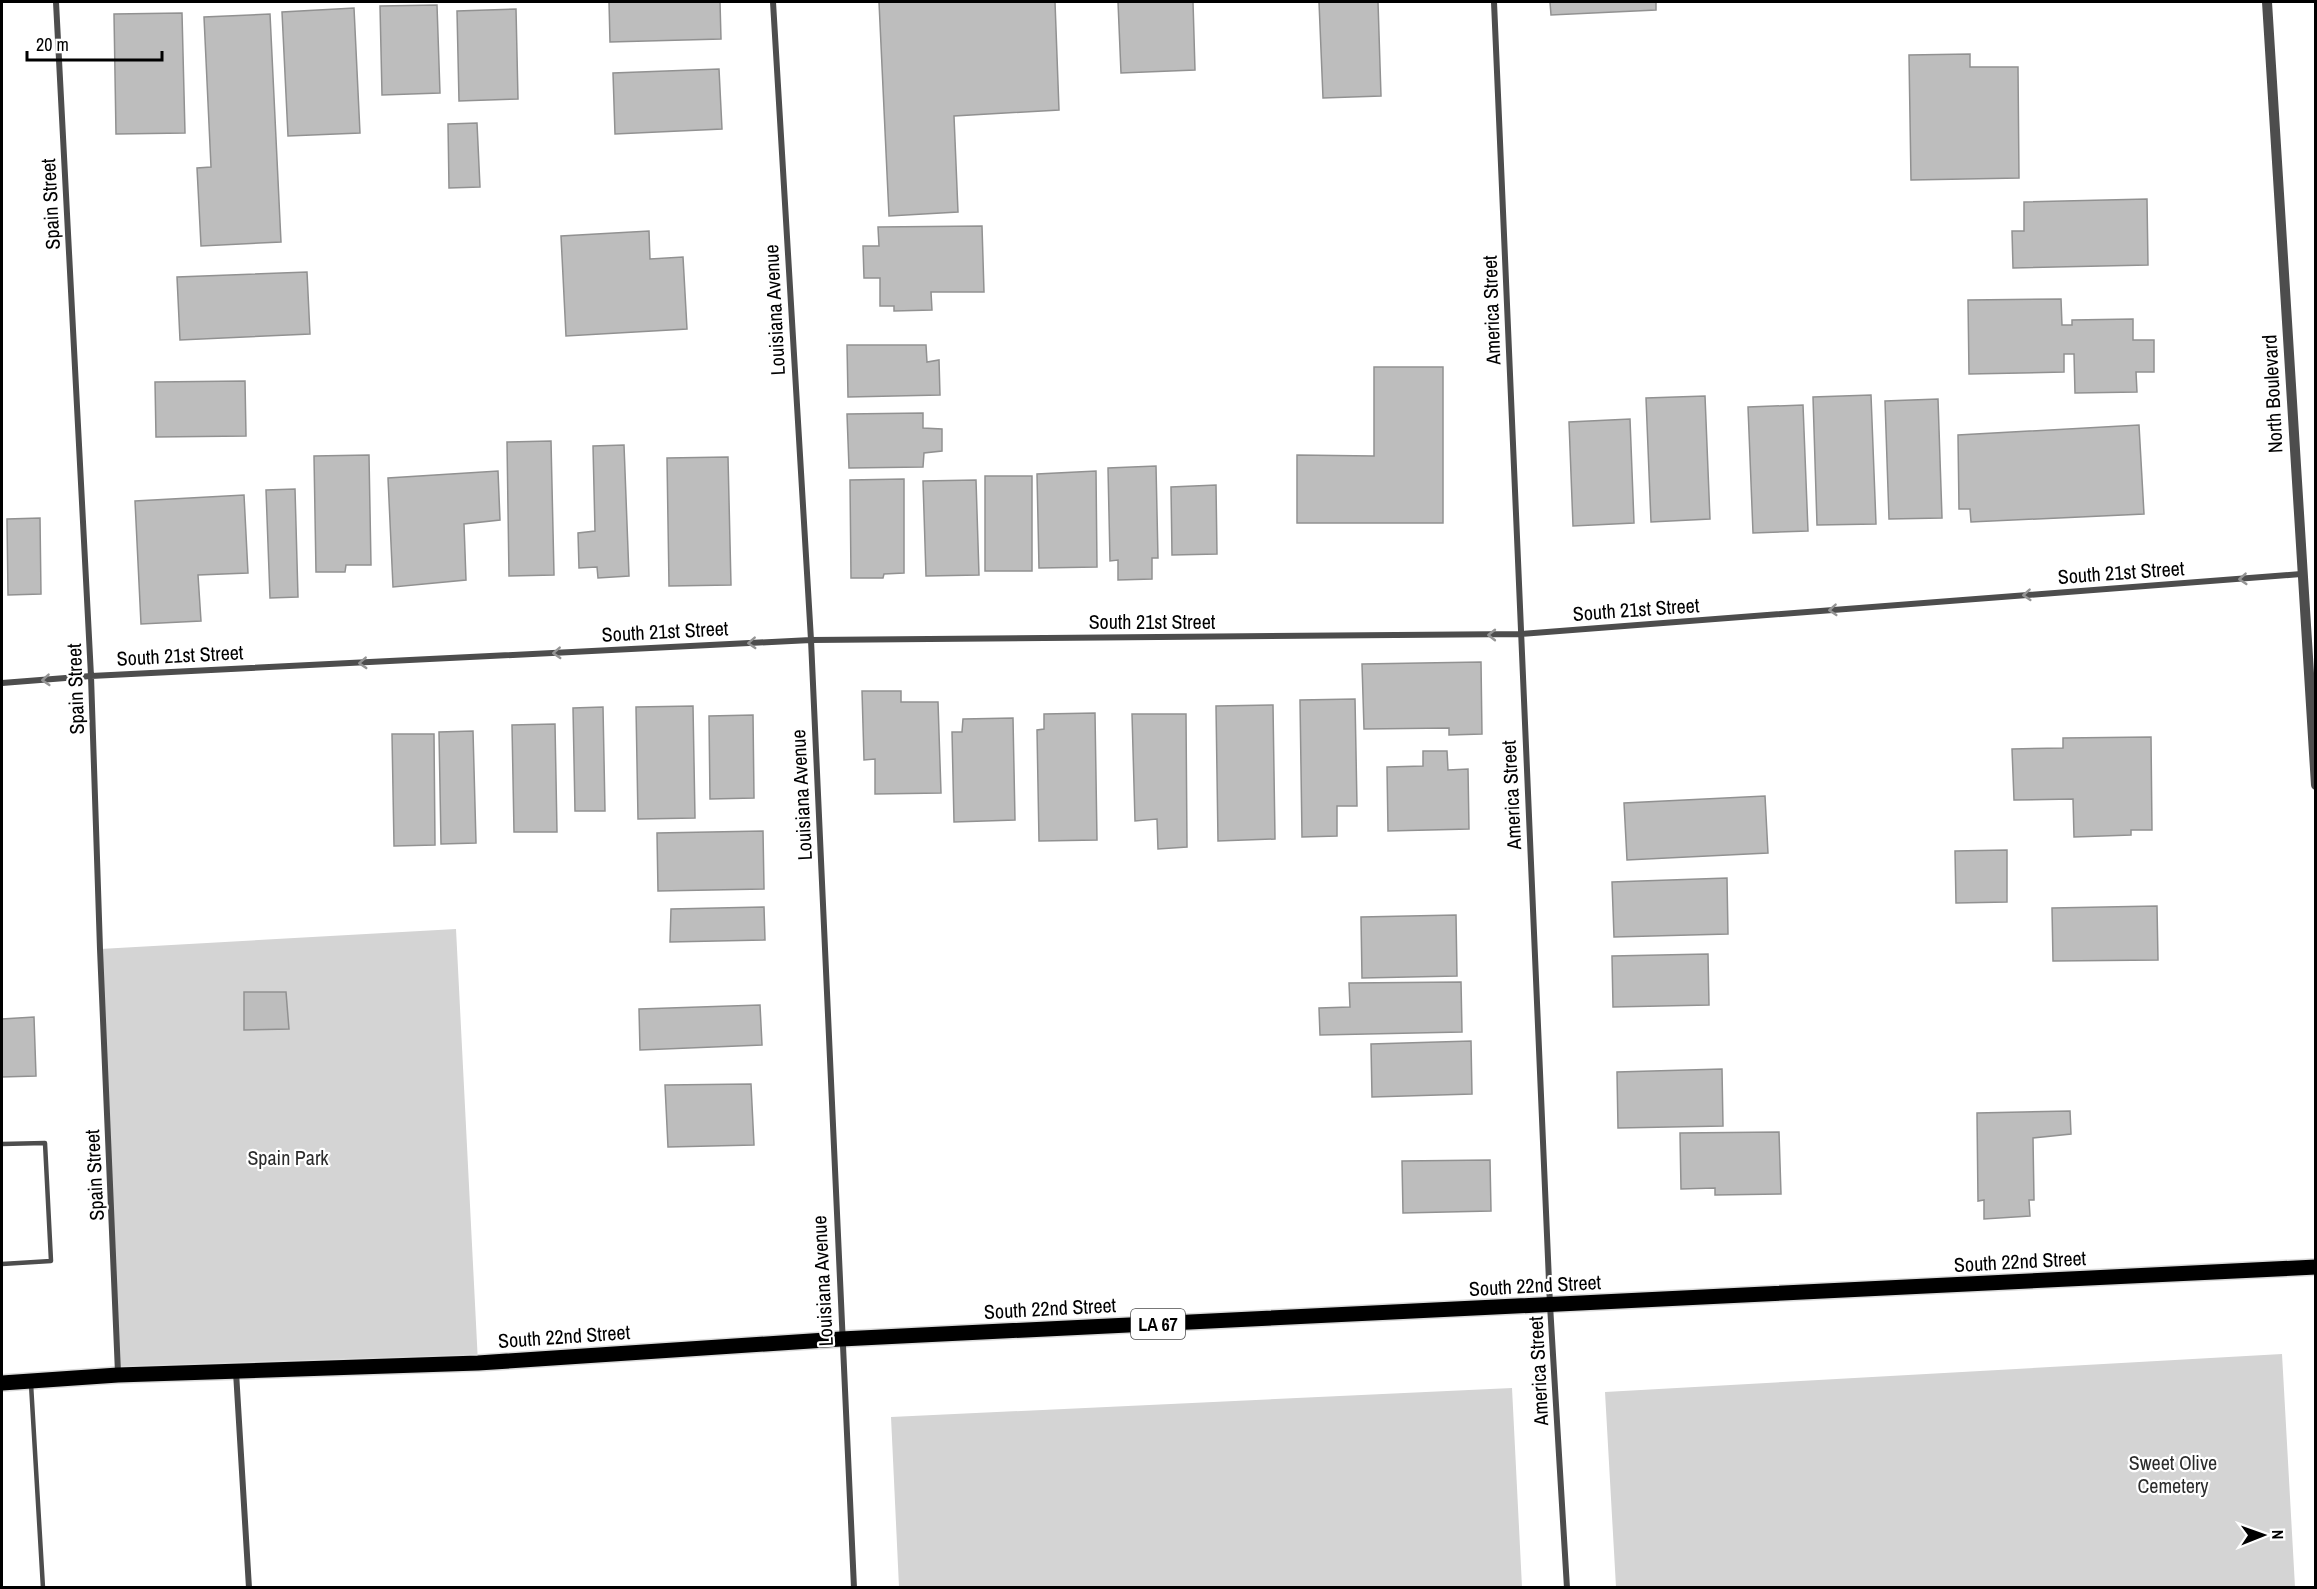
<svg xmlns="http://www.w3.org/2000/svg" width="2317" height="1589" font-family="'Archivo Narrow',sans-serif">
	<style>
		.green { fill: #d4d4d4 }
		.building { fill: #bdbdbd; stroke: #919191; stroke-width: 1.5 }
		.lines { fill: none; stroke-linecap: round; stroke-linejoin: round }
		.primary-casing { stroke: #dbdbdb; stroke-width: 18 }
		.service { stroke: #4d4d4d; stroke-width: 4.5 }
		.minor { stroke: #4d4d4d; stroke-width: 6 }
		.tertiary { stroke: #4d4d4d; stroke-width: 10 }
		.primary { stroke: #000; stroke-width: 15 }
		.oneway { stroke: #949494 }
		.labels { text-anchor: middle; dominant-baseline: central; stroke-width: 4.5; stroke-linejoin: round; paint-order: stroke }
		.shield { fill: #fff; stroke: #4c4c4c; stroke-width: 1.5 }
		.shield-label { font-size: 18px; font-weight: bold; fill: #000 }
		.street-label { font-size: 20px; fill: #000; stroke: #fff }
		.park-label { font-size: 20px; fill: #2b2b2b; stroke: #fff }
	</style>
	<rect width="100%" height="100%" fill="#fff"/>
	<!-- green -->
	<path class="green" d="M 456,929 L 478,1363 L 118,1375 L 100,949 Z
		M 2282,1354 L 2295,1587 L 1616,1587 L 1605,1392 Z
		M 1512,1388 L 1522,1587 L 899,1587 L 891,1417 Z"/>
	<!-- building -->
	<path class="building" d="M 609,2 L 720,2 L 721,39 L 610,42 Z
		M 879,2 L 1055,2 L 1059,110 L 954,116 L 958,212 L 889,216 Z
		M 1118,2 L 1193,2 L 1195,70 L 1121,73 Z
		M 1319,2 L 1378,2 L 1381,96 L 1323,98 Z
		M 1550,2 L 1656,2 L 1656,10 L 1551,15 Z
		M 437,5 L 440,93 L 382,95 L 380,6 Z
		M 354,8 L 360,133 L 288,136 L 282,12 Z
		M 516,9 L 518,99 L 459,101 L 457,11 Z
		M 182,13 L 185,133 L 116,134 L 114,14 Z
		M 270,14 L 281,242 L 201,246 L 197,168 L 211,167 L 204,17 Z
		M 1970,54 L 1970,67 L 2018,67 L 2019,178 L 1911,180 L 1909,55 Z
		M 719,69 L 722,129 L 615,134 L 613,73 Z
		M 477,123 L 480,187 L 449,188 L 448,124 Z
		M 2147,199 L 2148,265 L 2013,268 L 2012,231 L 2024,231 L 2024,202 Z
		M 982,226 L 984,292 L 931,292 L 932,310 L 894,311 L 894,306 L 880,306 L 880,278 L 864,278 L 863,246 L 879,246 L 878,227 Z
		M 649,231 L 650,259 L 683,257 L 687,329 L 566,336 L 561,236 Z
		M 307,272 L 310,334 L 180,340 L 177,277 Z
		M 2061,299 L 2062,325 L 2072,325 L 2072,320 L 2133,319 L 2133,340 L 2154,340 L 2154,372 L 2136,372 L 2137,392 L 2075,393 L 2074,354 L 2064,354 L 2064,372 L 1969,374 L 1968,300 Z
		M 847,345 L 926,345 L 927,362 L 939,360 L 940,395 L 848,397 Z
		M 1374,367 L 1443,367 L 1443,523 L 1297,523 L 1297,455 L 1374,456 Z
		M 245,381 L 246,436 L 156,437 L 155,382 Z
		M 1871,395 L 1876,524 L 1817,525 L 1813,397 Z
		M 1705,396 L 1710,519 L 1651,522 L 1646,398 Z
		M 1938,399 L 1942,518 L 1889,519 L 1885,401 Z
		M 1803,405 L 1808,531 L 1753,533 L 1748,407 Z
		M 923,413 L 923,428 L 942,429 L 942,451 L 924,453 L 923,467 L 849,468 L 847,414 Z
		M 1630,419 L 1634,523 L 1573,526 L 1569,422 Z
		M 2139,425 L 2144,514 L 1971,522 L 1970,509 L 1959,509 L 1958,435 Z
		M 551,441 L 554,575 L 509,576 L 507,442 Z
		M 624,445 L 629,576 L 598,578 L 597,567 L 579,568 L 578,533 L 595,531 L 593,446 Z
		M 369,455 L 371,565 L 346,565 L 345,572 L 316,572 L 314,456 Z
		M 728,457 L 731,585 L 669,586 L 667,458 Z
		M 1156,466 L 1158,558 L 1152,558 L 1152,579 L 1118,580 L 1118,560 L 1110,561 L 1108,468 Z
		M 498,471 L 500,520 L 464,524 L 466,580 L 393,587 L 388,478 Z
		M 1096,471 L 1097,567 L 1039,568 L 1037,474 Z
		M 985,476 L 1032,476 L 1032,571 L 985,571 Z
		M 904,479 L 904,573 L 884,574 L 883,578 L 851,578 L 850,480 Z
		M 976,480 L 979,575 L 926,576 L 923,481 Z
		M 1216,485 L 1217,554 L 1172,555 L 1171,487 Z
		M 295,489 L 298,597 L 270,598 L 266,490 Z
		M 244,495 L 248,573 L 198,575 L 201,621 L 141,624 L 135,501 Z
		M 40,518 L 41,594 L 8,595 L 7,519 Z
		M 1481,662 L 1482,734 L 1449,735 L 1449,728 L 1364,729 L 1362,664 Z
		M 862,691 L 901,691 L 901,702 L 938,702 L 941,793 L 875,794 L 875,759 L 864,760 Z
		M 1355,699 L 1357,806 L 1337,806 L 1337,836 L 1302,837 L 1300,700 Z
		M 1273,705 L 1275,839 L 1218,841 L 1216,706 Z
		M 693,706 L 695,818 L 638,819 L 636,707 Z
		M 603,707 L 605,811 L 575,811 L 573,708 Z
		M 1095,713 L 1097,840 L 1039,841 L 1037,730 L 1044,729 L 1044,714 Z
		M 1132,714 L 1186,714 L 1187,847 L 1158,849 L 1157,819 L 1135,821 Z
		M 753,715 L 754,798 L 710,799 L 709,716 Z
		M 1013,718 L 1015,820 L 954,822 L 952,732 L 962,732 L 963,719 Z
		M 555,724 L 557,832 L 514,832 L 512,725 Z
		M 473,731 L 476,843 L 441,844 L 439,732 Z
		M 392,734 L 434,734 L 435,845 L 394,846 Z
		M 2151,737 L 2152,830 L 2131,830 L 2131,835 L 2074,837 L 2073,799 L 2014,800 L 2012,749 L 2063,748 L 2063,738 Z
		M 1423,751 L 1447,751 L 1448,770 L 1468,769 L 1469,829 L 1388,831 L 1387,767 L 1423,766 Z
		M 1765,796 L 1768,853 L 1627,860 L 1624,803 Z
		M 763,831 L 764,889 L 658,891 L 657,833 Z
		M 2007,850 L 2007,902 L 1956,903 L 1955,851 Z
		M 1727,878 L 1728,934 L 1614,937 L 1612,882 Z
		M 2157,906 L 2158,960 L 2053,961 L 2052,908 Z
		M 764,907 L 765,940 L 670,942 L 671,909 Z
		M 1456,915 L 1457,976 L 1362,978 L 1361,917 Z
		M 1708,954 L 1709,1005 L 1613,1007 L 1612,956 Z
		M 1461,982 L 1462,1032 L 1320,1035 L 1319,1008 L 1350,1007 L 1349,983 Z
		M 244,992 L 286,992 L 289,1029 L 244,1030 Z
		M 760,1005 L 762,1045 L 640,1050 L 639,1009 Z
		M 34,1017 L 36,1076 L 2,1077 L 2,1019 Z
		M 1471,1041 L 1472,1094 L 1372,1097 L 1371,1044 Z
		M 1722,1069 L 1723,1126 L 1618,1128 L 1617,1072 Z
		M 751,1084 L 754,1145 L 668,1147 L 665,1085 Z
		M 2070,1111 L 2071,1134 L 2033,1138 L 2034,1200 L 2029,1200 L 2030,1216 L 1984,1219 L 1984,1200 L 1978,1201 L 1977,1113 Z
		M 1779,1132 L 1781,1194 L 1715,1195 L 1715,1188 L 1681,1189 L 1680,1133 Z
		M 1490,1160 L 1491,1211 L 1403,1213 L 1402,1161 Z"/>
	<g class="lines">
		<!-- primary casing -->
		<g class="primary-casing">
			<path id="primary" d="M 2,1383 L 118,1375 L 478,1363 L 841,1339 L 2316,1267"/>
		</g>
		<!-- service -->
		<path class="service" d="M 2,1144 L 45,1143 L 51,1261 L 2,1264
			M 31,1384 L 43,1588"/>
		<!-- minor -->
		<path class="minor" d="M 56,2 L 91,676 L 100,949 L 118,1373
			M 773,2 L 811,640 L 854,1588
			M 1494,2 L 1550,1305 L 1567,1588
			M 2,683 L 91,676 L 811,640 L 1521,634 L 2301,574
			M 236,1372 L 249,1588"/>
		<!-- tertiary -->
		<path class="tertiary" d="M 2267,2 L 2316,785"/>
		<!-- primary -->
		<use href="#primary" class="primary"/>
	</g>
	<!-- one-way arrows -->
	<defs><path id="oneway-chevron" d="M-2-3.5L2.5 0L-2 3.5" fill="none" stroke-width="1.6" stroke-linecap="round" stroke-linejoin="round" transform="scale(1.5)"/></defs>
	<g class="oneway">
		<use href="#oneway-chevron" transform="translate(2243 579) rotate(176)"/>
		<use href="#oneway-chevron" transform="translate(2027 595) rotate(176)"/>
		<use href="#oneway-chevron" transform="translate(1833 610) rotate(176)"/>
		<use href="#oneway-chevron" transform="translate(1492 635) rotate(180)"/>
		<use href="#oneway-chevron" transform="translate(752 643) rotate(177)"/>
		<use href="#oneway-chevron" transform="translate(557 653) rotate(177)"/>
		<use href="#oneway-chevron" transform="translate(363 663) rotate(177)"/>
		<use href="#oneway-chevron" transform="translate(46 680) rotate(176)"/>
	</g>
	<g class="labels">
		<!-- shield labels -->
		<rect class="shield" x="1131" y="1309" width="54" height="30" rx="4.5"/>
		<g class="shield-label">
			<text x="1158" y="1324">LA 67</text>
		</g>
		<!-- street labels -->
		<g class="street-label">
			<text transform="translate(50 204) rotate(-93)">Spain Street</text>
			<text transform="translate(774 310) rotate(-93)">Louisiana Avenue</text>
			<text transform="translate(1491 310) rotate(-92)">America Street</text>
			<text transform="translate(2272 394) rotate(-93)">North Boulevard</text>
			<text transform="translate(2121 572) rotate(-4)">South 21st Street</text>
			<text transform="translate(1636 609) rotate(-4)">South 21st Street</text>
			<text x="1152" y="621">South 21st Street</text>
			<text transform="translate(665 631) rotate(-3)">South 21st Street</text>
			<text transform="translate(180 655) rotate(-3)">South 21st Street</text>
			<text transform="translate(75 689) rotate(-92)">Spain Street</text>
			<text transform="translate(801 795) rotate(-93)">Louisiana Avenue</text>
			<text transform="translate(1511 795) rotate(-93)">America Street</text>
			<text transform="translate(94 1175) rotate(-93)">Spain Street</text>
			<text transform="translate(2020 1261) rotate(-3)">South 22nd Street</text>
			<text transform="translate(822 1281) rotate(-93)">Louisiana Avenue</text>
			<text transform="translate(1535 1285) rotate(-3)">South 22nd Street</text>
			<text transform="translate(1050 1308) rotate(-3)">South 22nd Street</text>
			<text transform="translate(564 1336) rotate(-4)">South 22nd Street</text>
			<text transform="translate(1538 1371) rotate(-93)">America Street</text>
		</g>
		<!-- park labels -->
		<g class="park-label">
			<text x="288" y="1157">Spain Park</text>
			<text x="2173" y="1462">Sweet Olive<tspan x="2173" dy="23">Cemetery</tspan></text>
		</g>
	</g>
	<!-- border -->
	<rect width="2317" height="1589" fill="none" stroke="#000000" stroke-width="6"/>
	<!-- north arrow -->
	<g transform="translate(2263 1535) rotate(89)" stroke="#ffffff" stroke-width="4.5" paint-order="stroke">
	<path d="M0-4.5L10 22L0 15L-10 22Z" fill="#000000"/>
	<text y="-9" font-size="16" font-weight="bold" text-anchor="middle" fill="#000000">N</text>
	</g>
	<!-- scale -->
	<path d="M27 51v9h135v-9" fill="none" stroke="#000000" stroke-width="3"/>
	<text x="36" y="51" font-size="18" fill="#000000" stroke="#ffffff" stroke-width="4.5" paint-order="stroke">20 m</text>
</svg>
